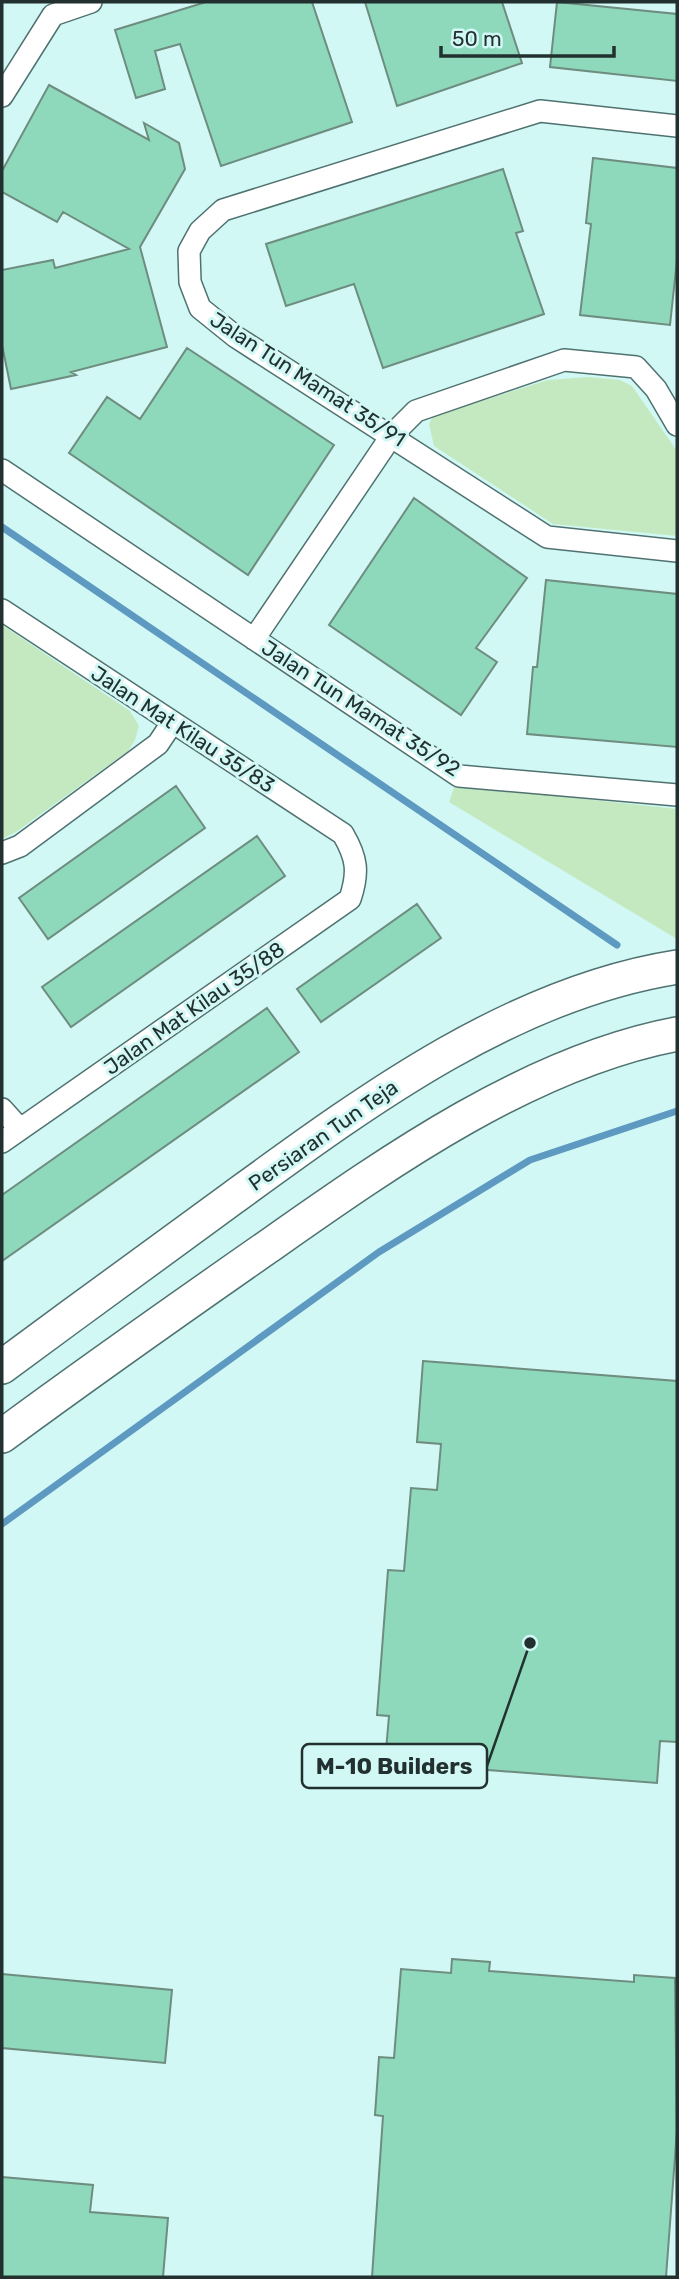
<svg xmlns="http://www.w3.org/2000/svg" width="679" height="2279" font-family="Rubik,sans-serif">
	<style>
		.green { fill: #c4e9c0 }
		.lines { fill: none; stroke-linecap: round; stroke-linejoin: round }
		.stream { stroke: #5e99c1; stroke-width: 7 }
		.building { fill: #8ed9bb; stroke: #6e8c7f; stroke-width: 2 }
		.minor-casing { stroke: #4f7270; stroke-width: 24 }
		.primary-casing { stroke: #4f7270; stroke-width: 36 }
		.minor { stroke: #fff; stroke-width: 21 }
		.primary { stroke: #fff; stroke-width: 33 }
		.labels { text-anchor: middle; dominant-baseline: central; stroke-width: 6; stroke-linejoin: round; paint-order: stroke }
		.street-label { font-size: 21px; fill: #223130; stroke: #d1f8f5 }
		.leader { fill: none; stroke: #223130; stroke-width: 2.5 }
		.callout-dot { fill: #223130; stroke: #d1f8f5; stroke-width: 2.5 }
		.callout { fill: #d1f8f5; stroke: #223130; stroke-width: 2.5 }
		.callout-label { font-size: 23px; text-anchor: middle; font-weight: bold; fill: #223130 }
	</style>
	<rect width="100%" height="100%" fill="#d1f8f5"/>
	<!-- green -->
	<path class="green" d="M 588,377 L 620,380 L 632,386 L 677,451 L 677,536 L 553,524 L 434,446 L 429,424 L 433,416 L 548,380 Z
		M 2,625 L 130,711 L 139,726 L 135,740 L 128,751 L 16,832 L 2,839 Z
		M 455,785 L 677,809 L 677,939 L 449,802 Z"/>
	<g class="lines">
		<!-- stream -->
		<path class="stream" d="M 2,527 L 617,945
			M 2,1524 L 379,1252 L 530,1160 L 677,1111"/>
	</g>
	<!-- building -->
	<path class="building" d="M 206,2 L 312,2 L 352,122 L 221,166 L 180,44 L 155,51 L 165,89 L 136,98 L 115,30 Z
		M 365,2 L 502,2 L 522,63 L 397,106 Z
		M 557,2 L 677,14 L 677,81 L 550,67 Z
		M 49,85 L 149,140 L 144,123 L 179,143 L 185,169 L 140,247 L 167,347 L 71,372 L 76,375 L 11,389 L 2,345 L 2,270 L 53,260 L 55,268 L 129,249 L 63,212 L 57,222 L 2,192 L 2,171 Z
		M 593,158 L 677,168 L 677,260 L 670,325 L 580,315 L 591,224 L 586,223 Z
		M 503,169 L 523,231 L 516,233 L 544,314 L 383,368 L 354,284 L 286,306 L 266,244 Z
		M 187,348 L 334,445 L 248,575 L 69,453 L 107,397 L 140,419 Z
		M 414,498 L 527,578 L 476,648 L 497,662 L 461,715 L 329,625 Z
		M 546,580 L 677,594 L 677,747 L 527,734 L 533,667 L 537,667 Z
		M 176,786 L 205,828 L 48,939 L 19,898 Z
		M 257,836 L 285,876 L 71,1027 L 42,987 Z
		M 417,904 L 441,938 L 321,1022 L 297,989 Z
		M 267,1008 L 299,1052 L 2,1261 L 2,1195 Z
		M 423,1361 L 677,1381 L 677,1742 L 660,1741 L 657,1783 L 385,1762 L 389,1716 L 377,1715 L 388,1570 L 404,1571 L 411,1488 L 437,1490 L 441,1444 L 417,1442 Z
		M 452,1959 L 490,1962 L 489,1971 L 634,1982 L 634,1975 L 675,1978 L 677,2130 L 666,2277 L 372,2277 L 383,2116 L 375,2115 L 379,2057 L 394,2058 L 401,1969 L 451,1973 Z
		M 2,1974 L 172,1990 L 165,2063 L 2,2048 Z
		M 2,2177 L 93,2185 L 90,2212 L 168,2218 L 163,2277 L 2,2277 Z"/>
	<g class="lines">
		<!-- minor casing -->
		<g class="minor-casing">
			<path id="minor" d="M 2,96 L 53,15 L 91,2
				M 677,126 L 540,111 L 223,210 L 200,231 L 189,251 L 190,282 L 200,308 L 236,337 L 547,537 L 677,551
				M 2,470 L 459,776 L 677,795
				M 2,610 L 343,834 C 357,858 359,872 350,899 L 2,1142
				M 254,639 L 392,435 L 416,411 L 564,360 L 636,367 L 656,389 L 677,425
				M 2,853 L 20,846 L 158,744 L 172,723
				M 2,1109 L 20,1129"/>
		</g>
		<!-- primary casing -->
		<g class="primary-casing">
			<path id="primary" d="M 2,1367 C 79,1310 156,1254 234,1197 C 366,1101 512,993 677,967
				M 2,1436 C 89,1372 177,1310 266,1248 C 387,1163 529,1062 677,1034"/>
		</g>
		<!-- minor -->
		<use href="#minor" class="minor"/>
		<!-- primary -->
		<use href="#primary" class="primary"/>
	</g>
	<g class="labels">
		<!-- street labels -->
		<g class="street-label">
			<text transform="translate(308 379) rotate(33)">Jalan Tun Mamat 35/91</text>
			<text transform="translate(361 708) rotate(33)">Jalan Tun Mamat 35/92</text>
			<text transform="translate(183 729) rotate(33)">Jalan Mat Kilau 35/83</text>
			<text transform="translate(194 1008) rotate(-35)">Jalan Mat Kilau 35/88</text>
			<text transform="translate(323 1135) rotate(-35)">Persiaran Tun Teja</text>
		</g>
	</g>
	<!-- callouts -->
	<path class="leader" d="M530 1643L487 1766"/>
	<circle class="callout-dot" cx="530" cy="1643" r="7"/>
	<rect class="callout" x="302" y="1744" width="185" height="44" rx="7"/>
	<g class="callout-label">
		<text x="394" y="1774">M-10 Builders</text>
	</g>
	<!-- border -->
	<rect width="679" height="2279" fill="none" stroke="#223130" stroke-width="7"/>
	<!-- scale -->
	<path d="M441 46v10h173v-10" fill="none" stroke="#223130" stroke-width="3.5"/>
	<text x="452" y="46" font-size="21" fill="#223130" stroke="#d1f8f5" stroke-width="5" paint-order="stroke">50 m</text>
</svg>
